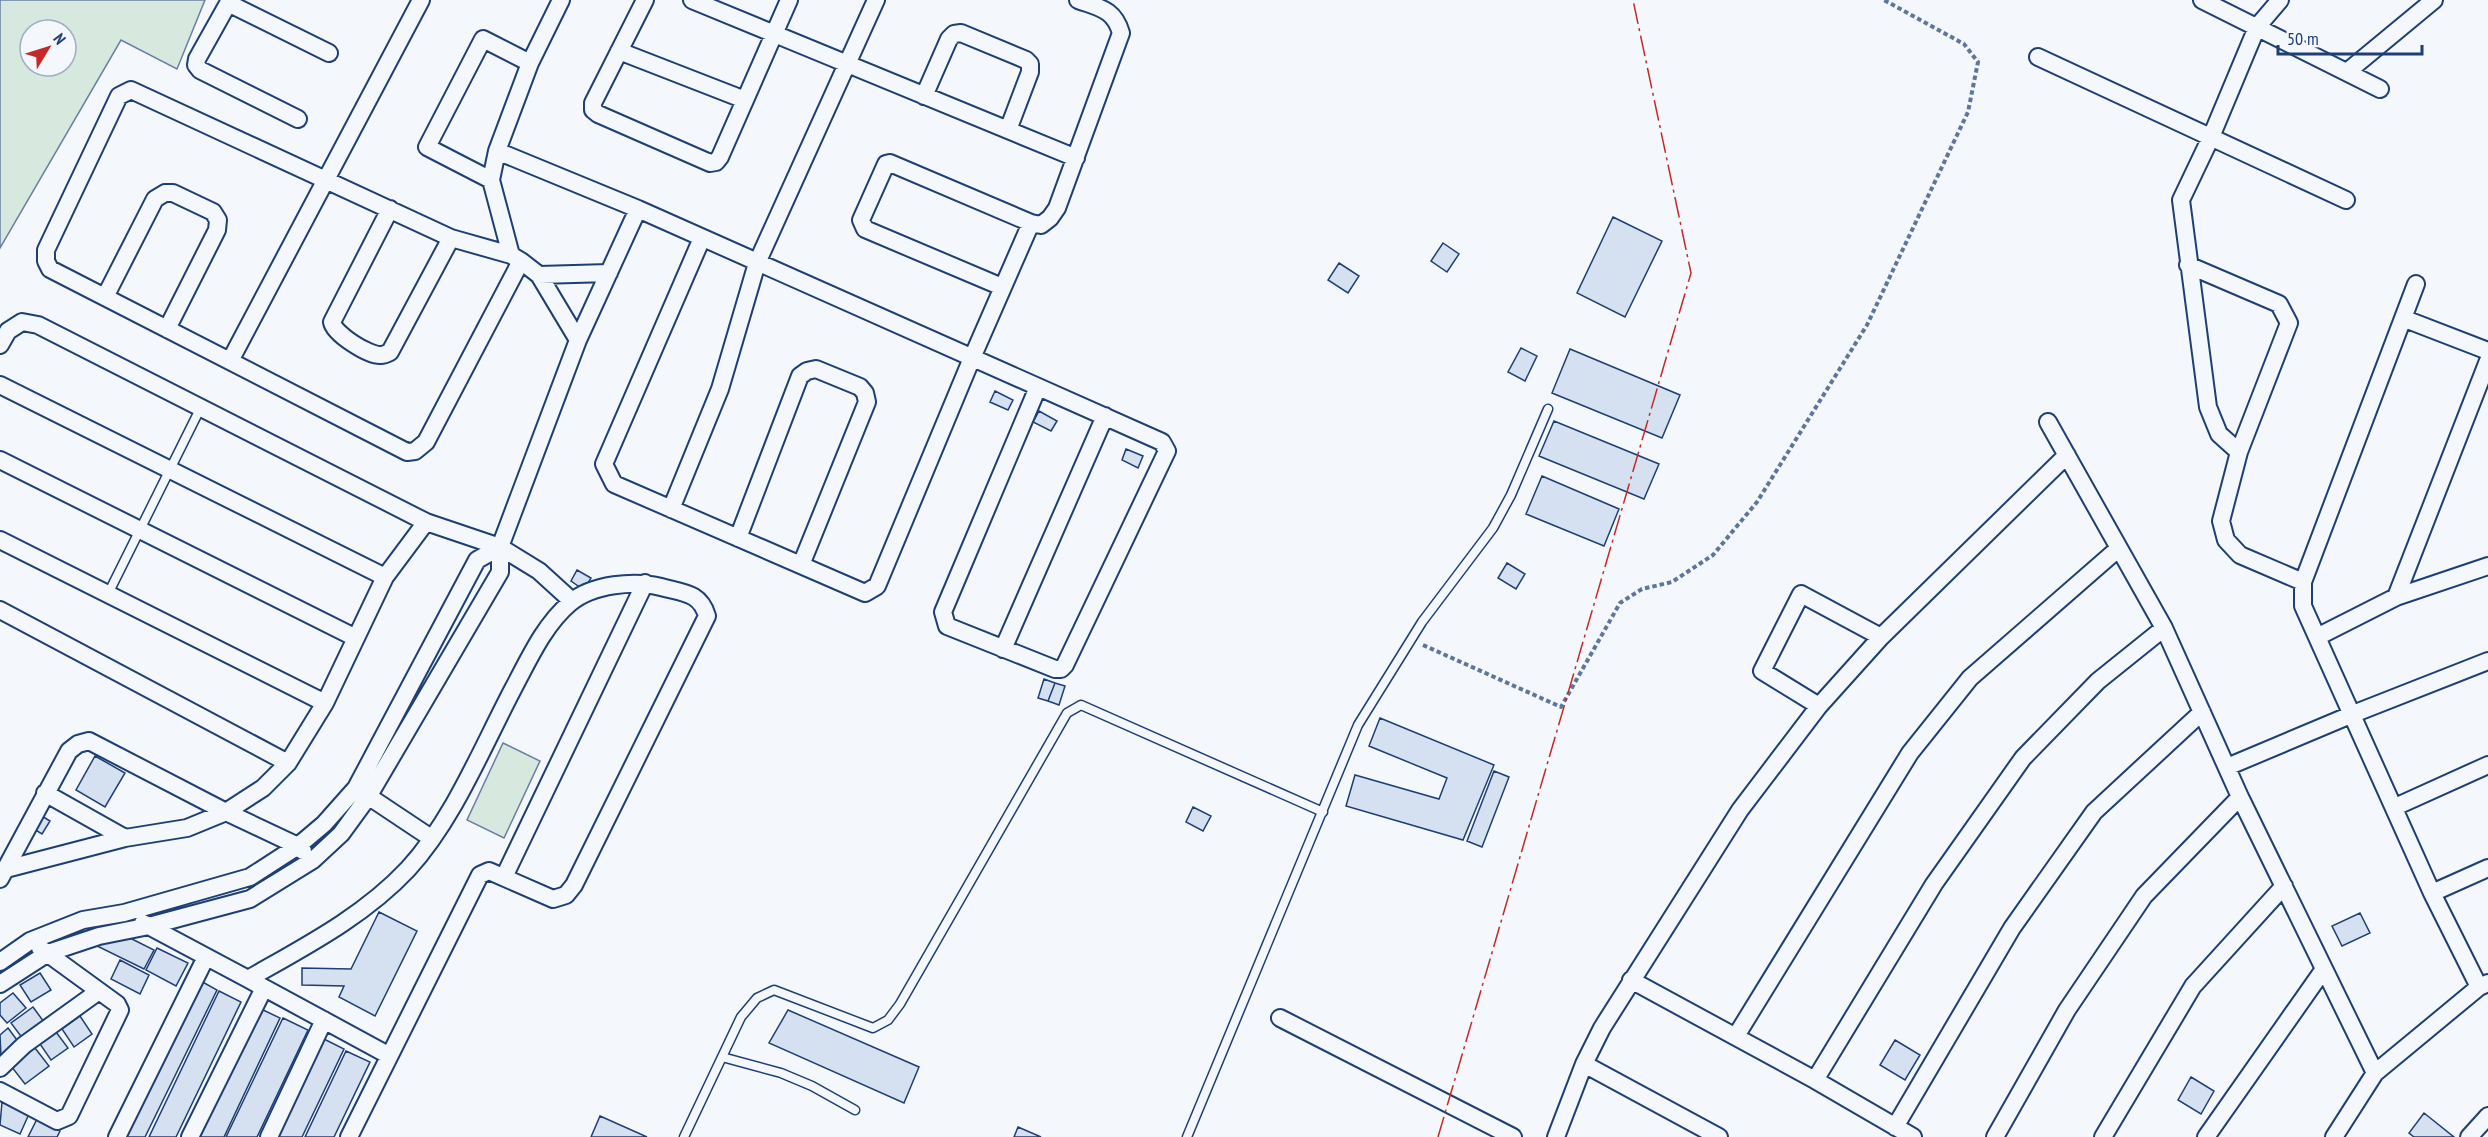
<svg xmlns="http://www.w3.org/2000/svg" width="2488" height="1137" font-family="'PT Sans Narrow',sans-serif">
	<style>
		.green { fill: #d7e8df; stroke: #687fa3; stroke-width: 1.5; fill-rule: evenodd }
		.building { fill: #d5e0f0; stroke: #1d3f73; stroke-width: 1.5 }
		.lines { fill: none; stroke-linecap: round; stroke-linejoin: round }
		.service-casing { stroke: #1d3f73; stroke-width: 11 }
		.minor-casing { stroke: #1d3f73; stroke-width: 20 }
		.path { stroke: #5e769c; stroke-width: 4; stroke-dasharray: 4.5 3; stroke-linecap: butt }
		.service { stroke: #f4f7fb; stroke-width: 8 }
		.minor { stroke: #f4f7fb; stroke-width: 16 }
		.power { stroke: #c62828; stroke-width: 1.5; stroke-dasharray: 21 4.5 3 4.5; stroke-linecap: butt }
	</style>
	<rect width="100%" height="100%" fill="#f4f7fb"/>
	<!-- green -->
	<path class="green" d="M 0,0 L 205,0 L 177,69 L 121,40 L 0,248 ZM 30,30 L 66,30 L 66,66 L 30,66 Z
		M 503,743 L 540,761 L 504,838 L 467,820 Z"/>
	<!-- building -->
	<path class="building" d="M 1613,217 L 1662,241 L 1625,317 L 1577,293 Z
		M 1443,243 L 1459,254 L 1447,272 L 1431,261 Z
		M 1339,263 L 1359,276 L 1348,293 L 1328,280 Z
		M 1521,348 L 1537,356 L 1525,381 L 1508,372 Z
		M 1570,349 L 1680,395 L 1662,438 L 1552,393 Z
		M 995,391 L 1013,400 L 1008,410 L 990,402 Z
		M 1039,411 L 1057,421 L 1051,431 L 1033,422 Z
		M 1554,421 L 1659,464 L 1644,499 L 1539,456 Z
		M 1126,449 L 1143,456 L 1138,468 L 1122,460 Z
		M 1542,476 L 1619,509 L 1604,546 L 1526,514 Z
		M 1507,563 L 1525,574 L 1516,589 L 1498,578 Z
		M 577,570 L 591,578 L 584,590 L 571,581 Z
		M 1044,679 L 1055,683 L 1048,701 L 1038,698 Z
		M 1055,683 L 1065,686 L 1059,705 L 1048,701 Z
		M 1380,718 L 1494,765 L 1463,840 L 1346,806 L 1355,775 L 1439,799 L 1447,778 L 1369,746 Z
		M 95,756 L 125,773 L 105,807 L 76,790 Z
		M 1494,771 L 1509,777 L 1482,847 L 1467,841 Z
		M 1193,807 L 1211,816 L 1203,831 L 1186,822 Z
		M 37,813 L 50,821 L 42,834 L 29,826 Z
		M 379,912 L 417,931 L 375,1016 L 339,997 L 344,986 L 302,985 L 302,968 L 351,969 Z
		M 2360,913 L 2370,933 L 2342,946 L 2332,926 Z
		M 126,936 L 154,950 L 144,969 L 93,944 Z
		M 157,948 L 188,963 L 176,986 L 146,970 Z
		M 120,960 L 149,975 L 140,994 L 111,979 Z
		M 40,973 L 51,990 L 31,1002 L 20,985 Z
		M 199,980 L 217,990 L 145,1137 L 122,1137 Z
		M 219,991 L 241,1002 L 176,1137 L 149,1137 Z
		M 13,993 L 26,1008 L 7,1023 L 0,1015 L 0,1003 Z
		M 33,1007 L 44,1022 L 23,1039 L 11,1023 Z
		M 261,1009 L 280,1018 L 224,1137 L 200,1137 Z
		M 788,1010 L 919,1067 L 904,1103 L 769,1043 Z
		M 80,1016 L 92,1034 L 74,1047 L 62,1029 Z
		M 283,1018 L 308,1030 L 257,1137 L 226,1137 Z
		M 8,1028 L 20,1044 L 1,1057 L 0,1035 Z
		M 56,1032 L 68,1048 L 51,1060 L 40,1044 Z
		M 322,1038 L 344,1049 L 302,1137 L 275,1137 Z
		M 1895,1040 L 1920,1055 L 1905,1080 L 1880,1065 Z
		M 35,1048 L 49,1066 L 25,1084 L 11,1066 Z
		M 346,1051 L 370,1062 L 334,1137 L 305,1137 Z
		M 2191,1077 L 2214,1091 L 2201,1114 L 2178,1100 Z
		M 2,1102 L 29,1114 L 20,1134 L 0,1125 Z
		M 2424,1113 L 2454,1137 L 2414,1137 L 2409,1133 Z
		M 600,1116 L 647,1137 L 591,1137 Z
		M 37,1119 L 60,1131 L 57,1137 L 28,1137 Z
		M 1018,1127 L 1041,1137 L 1014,1137 Z"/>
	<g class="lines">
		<!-- service casing -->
		<g class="service-casing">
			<path id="service" d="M 108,594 L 201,407
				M 722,1057 L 781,1073 L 812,1086 L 855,1110
				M 684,1137 L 741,1017 L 757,998 L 774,990 L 873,1028 L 888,1020 L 900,1004 L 1067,713 L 1081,705 L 1323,812
				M 1187,1137 L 1358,725 L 1422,622 L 1493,528 L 1511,495 L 1548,409"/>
		</g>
		<!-- minor casing -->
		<g class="minor-casing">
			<path id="minor" d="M 230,0 L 197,59 L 196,65 L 200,70 L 298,119
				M 645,0 L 593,103 L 593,110 L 598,114 L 710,163 L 716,162 L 720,157 L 789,0
				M 692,0 L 1076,158
				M 2202,0 L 2380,89
				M 228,3 L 329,53
				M 619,51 L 745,100
				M 2038,57 L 2346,200
				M 2347,72 L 2434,0
				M 131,90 L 451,238 L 511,255 L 521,261 L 426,442 L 415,451 L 407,452 L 50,269 L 46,261 L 46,250 L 119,96 Z
				M 924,96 L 949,39 L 954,34 L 961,33 L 1026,60 L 1030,64 L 1030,72 L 1008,130
				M 497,151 L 638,209 L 1162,442 L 1167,451 L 1065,665 L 1061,669 L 1055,669 L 947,626 L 943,612 L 1038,387
				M 491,180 L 427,147 L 483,39 L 530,63
				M 390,209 L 332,322 C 334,334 369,356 381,355 C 383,355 388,353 390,352 L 451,238
				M 702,238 L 604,464 L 614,484 L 865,593 L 877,586 L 972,358 L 1031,223 L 1041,225 L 1050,218 L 1057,208 L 1121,33 C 1114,9 1100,8 1078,0
				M 511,255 L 491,180 L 497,151 L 530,63 L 561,0
				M 521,261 L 539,275 L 578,340
				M 2188,265 L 2279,304 L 2289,323 L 2239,452 L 2221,521 L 2226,540 L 2240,555 L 2303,582
				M 539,275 L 609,273
				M 2416,284 L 2303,582 L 2303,606 L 2432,893 L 2479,987
				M 1002,287 L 865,229 L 861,220 L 886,164 L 890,163 L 1031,223
				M 105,297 L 155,199 L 165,193 L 173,193 L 213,212 L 218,220 L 217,230 L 167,329
				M 2405,319 L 2488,351
				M 0,345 L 8,331 L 22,322 L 38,325 L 426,522 L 500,547 L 539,571 L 572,601
				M 230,361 L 421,0
				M 0,385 L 385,577
				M 2048,422 L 2164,628 L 2240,797 L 2375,1073
				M 2239,452 L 2219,434 L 2208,407 L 2181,200 L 2211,137 L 2257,27 L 2280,0
				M 0,460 L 356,638
				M 671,509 L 720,389 L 757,263 L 876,0
				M 738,538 L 800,376 L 807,371 L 816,369 L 860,387 L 865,393 L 867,402 L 801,565
				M 0,540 L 325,703
				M 2396,597 L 2488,361
				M 0,610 L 288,763
				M 2317,637 L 2396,597 L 2488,566
				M 1003,649 L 1105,416
				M 1819,706 L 1762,671 L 1801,594 L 1881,637
				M 2227,767 L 2353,714 L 2488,661
				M 359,790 L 431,838
				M 45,793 L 125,838
				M 2395,807 L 2488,765
				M 6,869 L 125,838 L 187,828 L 226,812 L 263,788 L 288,763 L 325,703 L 385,577 L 426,522
				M 504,877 L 645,583
				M 0,879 L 69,751 L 78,744 L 89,741 L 226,812 L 298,846 L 303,851
				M 2432,893 L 2488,868
				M 143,923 L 248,979
				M 0,962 L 30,941 L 83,920 L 124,913 L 250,877 L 298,846 L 324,824 L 356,788 L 477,560 L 500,547
				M 1631,980 L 1815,1080 L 1913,1137
				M 0,984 L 48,953 L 99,936 L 149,926 L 250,899 L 313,860 L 341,834 L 368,797 L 500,572 L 500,547 L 578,340 L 638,209
				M 1280,1018 L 1513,1137
				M 1736,1036 L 1910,753 L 1970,678 L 2119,548
				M 1584,1064 L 1719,1137
				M 0,1068 L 24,1045 L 99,991
				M 1815,1080 L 1934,884 L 2023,758 L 2098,681 L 2164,628
				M 0,1091 L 57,1121 L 69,1116 L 120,1010 L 117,1004 L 40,948
				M 1895,1127 L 2012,928 L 2094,812 L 2202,712
				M 117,1137 L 206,957
				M 190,1137 L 264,988
				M 269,1137 L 324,1020
				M 349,1137 L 480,875 L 489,871 L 553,899 L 566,895 L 574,885 L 707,616 C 700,592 683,593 661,587 C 635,580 592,584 570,603 C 544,625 529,659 513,689 C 482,748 453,820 408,869 C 363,917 304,947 248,979 L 388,1055
				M 1556,1137 L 1584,1064 L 1602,1028 L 1740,810 L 1819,706 L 1881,637 L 2067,455
				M 1995,1137 L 2067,1010 L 2144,896 L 2240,797
				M 2103,1137 L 2193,986 L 2284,886
				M 2206,1137 L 2324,969
				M 2334,1137 L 2375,1073 L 2479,987 L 2488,983
				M 2469,1137 L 2488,1116"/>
		</g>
		<!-- path -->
		<path class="path" d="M 1423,645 L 1561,707 L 1620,603 L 1642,589 L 1672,582 L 1713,555 L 1757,502 L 1867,325 L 1968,112 L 1978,62 L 1964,44 L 1884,0"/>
		<!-- service -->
		<use href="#service" class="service"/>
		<!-- minor -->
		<use href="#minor" class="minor"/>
		<!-- power -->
		<path class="power" d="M 1438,1137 L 1691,273 L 1633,0"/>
	</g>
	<!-- north arrow -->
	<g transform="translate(48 48) rotate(52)"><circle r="28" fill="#f4f7fb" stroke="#9eadc5" stroke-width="1.5"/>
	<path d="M0-4.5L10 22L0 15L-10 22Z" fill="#c62828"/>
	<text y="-9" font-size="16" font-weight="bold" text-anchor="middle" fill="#1d3f73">N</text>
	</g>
	<!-- scale -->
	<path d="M2278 45v9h144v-9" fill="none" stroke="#1d3f73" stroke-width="3"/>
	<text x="2287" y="45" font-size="18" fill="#1d3f73" stroke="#f4f7fb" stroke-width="4.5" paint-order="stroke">50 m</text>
</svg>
